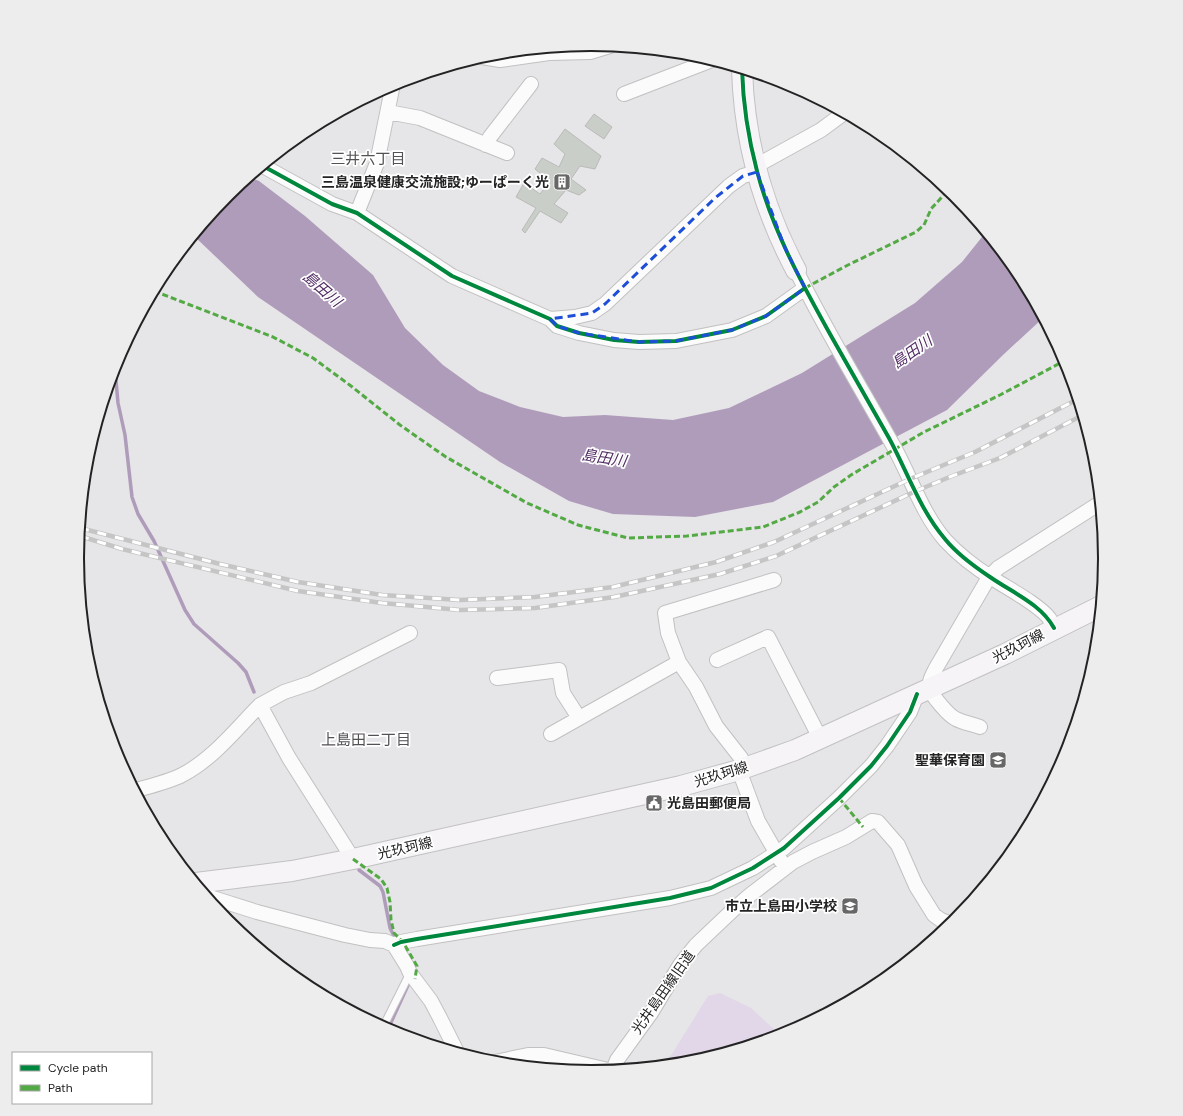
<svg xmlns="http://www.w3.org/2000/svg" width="1183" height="1116" font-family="'DM Sans','Noto Sans JP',sans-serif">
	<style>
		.green { fill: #e2d7e8 }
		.water { fill: #af9cbb }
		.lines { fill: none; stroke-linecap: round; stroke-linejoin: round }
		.stream { stroke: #af9cbb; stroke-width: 3.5 }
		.building { fill: #c9cfc8; stroke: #b9bab9 }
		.lane-casing { stroke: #c2c1c2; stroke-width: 9 }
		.street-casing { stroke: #c2c1c2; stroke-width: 16 }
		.secondary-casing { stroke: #c2c1c2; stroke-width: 22 }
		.lane { stroke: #fbfbfb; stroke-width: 7 }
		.street { stroke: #fbfbfb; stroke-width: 14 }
		.secondary { stroke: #f6f4f7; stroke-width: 20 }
		.rail-casing { stroke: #c5c5c5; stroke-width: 4.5 }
		.rail { stroke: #fff; stroke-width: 3; stroke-dasharray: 9; stroke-linecap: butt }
		.quiet { stroke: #53aa44; stroke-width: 3; stroke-dasharray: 6 3; stroke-linecap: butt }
		.cycleway-casing { stroke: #fff; stroke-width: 6 }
		.cycleway { stroke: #00873e; stroke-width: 4 }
		.marked { fill: none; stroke: #1d4ed8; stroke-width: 3; stroke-dasharray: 8 5; stroke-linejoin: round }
		.labels { text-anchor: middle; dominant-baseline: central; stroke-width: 3.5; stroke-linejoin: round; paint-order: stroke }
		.poi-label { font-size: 14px; font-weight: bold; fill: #242324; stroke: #fff; text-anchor: end }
		.street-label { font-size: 14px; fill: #242324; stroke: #fff }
		.neighbourhood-label { font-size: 15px; fill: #545156; stroke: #fff }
		.water-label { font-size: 15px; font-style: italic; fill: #512c64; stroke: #fff }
		.rim { fill: none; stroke: #242324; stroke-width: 2 }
	</style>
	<rect width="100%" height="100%" fill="#e6e5e7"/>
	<!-- green -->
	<path class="green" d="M 720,993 L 751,1008 L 780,1035 L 692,1062 L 662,1065 L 672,1054 L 708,996 Z"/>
	<!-- water -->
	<path class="water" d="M 249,177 L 259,181 L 305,216 L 373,275 L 405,328 L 443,365 L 479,391 L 520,407 L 563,417 L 605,415 L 673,420 L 729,408 L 802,373 L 915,303 L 962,262 L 986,232 L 1019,273 L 1043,318 L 1004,354 L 947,410 L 773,502 L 695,517 L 613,514 L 569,501 L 500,462 L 258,297 L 194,236 L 228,194 Z"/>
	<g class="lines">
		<!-- stream -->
		<path class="stream" d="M 116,364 L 115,370 L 118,403 L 125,435 L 132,497 L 138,514 L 154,541 L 185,610 L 194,624 L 238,663 L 246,672 L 254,692
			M 359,870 L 380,886 L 383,892 L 390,928 L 396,940
			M 388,1029 L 409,983"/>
	</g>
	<!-- building -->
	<path class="building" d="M 594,114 L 612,127 L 604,139 L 585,126 Z
		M 565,129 L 601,156 L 595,169 L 580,166 L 571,179 L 586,190 L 579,195 L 566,190 L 554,204 L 568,213 L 561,223 L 540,211 L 525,233 L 522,230 L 536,208 L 516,197 L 524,183 L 540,194 L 550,181 L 535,169 L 542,158 L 559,167 L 565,154 L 554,144 Z"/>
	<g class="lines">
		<!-- lane casing -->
		<g class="lane-casing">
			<path id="lane" d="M 380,1025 L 384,1024 L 387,1019 L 410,973"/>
		</g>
		<!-- street casing -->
		<g class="street-casing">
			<path id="street" d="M 482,57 L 500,60 L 549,53 L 590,52 L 610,46
				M 624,94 L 712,60
				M 388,112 L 420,118 L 507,153
				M 486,145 L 490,137 L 531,84
				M 755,165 L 763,162 L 821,130 L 844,113
				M 263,166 L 332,204 L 357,213 L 452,276 L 550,319 L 557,326 L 579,333 L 614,340 L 639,342 L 676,341 L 732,330 L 766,316 L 805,288
				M 357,213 L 377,163 L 393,84
				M 796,270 C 826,331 861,388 894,447 C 911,478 922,513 945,540 C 958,554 976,568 992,578 C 1007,588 1038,604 1049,618 C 1051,621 1053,625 1054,628
				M 550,319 L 575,317 L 592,313 L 605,304 L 729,186 L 743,176 L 757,172
				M 717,660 L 768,637 L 820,738
				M 497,678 L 559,670 L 563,693 L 579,718
				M 980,727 C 972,724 964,723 956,719 C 949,716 932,696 930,689 C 928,682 933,674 936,668 L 989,577 L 998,568 L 1100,503
				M 551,734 L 679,662
				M 745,767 L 741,758 L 716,726 L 696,687 L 679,662 L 668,633 L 665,613 L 774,580
				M 739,770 L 758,821 L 781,861
				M 136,790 C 151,786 168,782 182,775 C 213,759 236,729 260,705
				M 353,859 L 289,758 L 260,705 L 284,692 L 311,683 L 410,633
				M 205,894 L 213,898 L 257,912 L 345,935 L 370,940 L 385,941 L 394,945 L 407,966 L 410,973 L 431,1001 L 440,1018 L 457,1052
				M 394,945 L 401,942 L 417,939 L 670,898 L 711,888 L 753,868 L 784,848 L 839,798 L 871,766 L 887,746 L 910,712 L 917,694
				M 495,1062 L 528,1055 L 544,1055 L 608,1070
				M 613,1070 L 617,1060 L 651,1013 L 680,965 L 696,945 L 734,909 L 750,895 L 793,862 L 812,852 L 846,837 L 872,821 L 878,822 L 898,845 L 916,886 L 934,915 L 941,920 L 952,924"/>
		</g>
		<!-- secondary casing -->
		<g class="secondary-casing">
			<path id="secondary" d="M 742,69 C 744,139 763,208 796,270
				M 196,883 L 292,871 L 353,859 L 681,786 L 739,770 L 795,750 L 1005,654 L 1101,606"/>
		</g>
		<!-- lane -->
		<use href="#lane" class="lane"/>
		<!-- street -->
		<use href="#street" class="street"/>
		<!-- secondary -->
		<use href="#secondary" class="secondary"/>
		<!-- rail casing -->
		<g class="rail-casing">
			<path id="rail" d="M 80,528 L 220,564 L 298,582 L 382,595 L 460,600 L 535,597 L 613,587 L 716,562 L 774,542 L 910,479 L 975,452 L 1078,399
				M 80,536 L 122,549 L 298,591 L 382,603 L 460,610 L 535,608 L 614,597 L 720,574 L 776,556 L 916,491 L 952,476 L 1000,458 L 1083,415"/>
		</g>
		<!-- rail -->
		<use href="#rail" class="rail"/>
		<!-- quiet -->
		<path class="quiet" d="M 805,288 L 848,265 L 916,232 L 924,225 L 931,209 L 949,189
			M 154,291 L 273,337 L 313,358 L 351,386 L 400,425 L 446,457 L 527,503 L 578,525 L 628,538 L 687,536 L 763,527 L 800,512 L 818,502 L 834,487 L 851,475 L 924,432 L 1000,395 L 1066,360
			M 839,798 L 863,827
			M 353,859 L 381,879 L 387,888 L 390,902 L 391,920 L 394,933 L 403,942 L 417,966 L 415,979"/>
		<!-- cycleway casing -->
		<g class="cycleway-casing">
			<path id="cycleway" d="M 742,69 C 743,104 748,137 757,171 C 772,229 801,282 830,334 C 849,368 869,403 889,438 C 907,471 920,510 945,539 C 957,554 975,567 990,577 C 1013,593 1041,604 1054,628
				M 263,166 L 332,204 L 357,213 L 452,276 L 550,319 L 557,326 L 579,333 L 614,340 L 639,342 L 676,341 L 732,330 L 766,316 L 805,288
				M 394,945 L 401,942 L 417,939 L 670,898 L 711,888 L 753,868 L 784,848 L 839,798 L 871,766 L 887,746 L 910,712 L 917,694"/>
		</g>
		<!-- cycleway -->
		<use href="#cycleway" class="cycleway"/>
	</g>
	<!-- marked area -->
	<path class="marked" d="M 757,172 L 785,248 L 805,288 L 766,316 L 732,330 L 676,341 L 639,342 L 579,333 L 557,326 L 550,319 L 592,313 L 605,304 L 715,198 L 743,176 Z"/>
	<!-- icons -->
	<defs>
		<g id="building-square" transform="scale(0.9)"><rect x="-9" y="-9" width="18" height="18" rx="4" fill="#686768" stroke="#fff"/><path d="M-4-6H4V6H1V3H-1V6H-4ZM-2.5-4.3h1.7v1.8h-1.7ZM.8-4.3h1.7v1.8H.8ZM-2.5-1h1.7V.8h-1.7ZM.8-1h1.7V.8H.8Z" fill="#fff"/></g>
		<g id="school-square" transform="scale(0.9)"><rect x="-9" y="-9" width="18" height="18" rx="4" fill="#686768" stroke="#fff"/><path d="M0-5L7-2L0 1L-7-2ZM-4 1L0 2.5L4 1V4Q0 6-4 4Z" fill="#fff"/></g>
		<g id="civic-square" transform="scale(0.9)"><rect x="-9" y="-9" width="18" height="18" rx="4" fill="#686768" stroke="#fff"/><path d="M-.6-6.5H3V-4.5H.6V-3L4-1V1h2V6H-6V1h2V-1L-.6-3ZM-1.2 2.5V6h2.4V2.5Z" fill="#fff"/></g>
	</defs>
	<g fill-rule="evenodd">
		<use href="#building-square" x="562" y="182"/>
		<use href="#school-square" x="998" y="760"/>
		<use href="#civic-square" x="654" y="803"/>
		<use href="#school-square" x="850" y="906"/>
	</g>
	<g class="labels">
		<!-- poi labels -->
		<g class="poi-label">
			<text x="549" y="182">三島温泉健康交流施設;ゆーぱーく光</text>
			<text x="985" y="760">聖華保育園</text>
			<text x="667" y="803" text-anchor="start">光島田郵便局</text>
			<text x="837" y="906">市立上島田小学校</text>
		</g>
		<!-- street labels -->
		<g class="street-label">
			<text transform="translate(1018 646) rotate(-27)">光玖珂線</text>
			<text transform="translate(721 774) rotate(-17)">光玖珂線</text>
			<text transform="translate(405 848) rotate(-13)">光玖珂線</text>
			<text transform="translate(663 992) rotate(-55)">光井島田線旧道</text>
		</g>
		<!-- neighbourhood labels -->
		<g class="neighbourhood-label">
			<text x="368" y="159">三井六丁目</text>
			<text x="366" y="740">上島田二丁目</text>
		</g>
		<!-- water labels -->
		<g class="water-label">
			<text transform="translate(322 289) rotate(41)">島田川</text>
			<text transform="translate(912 352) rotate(-35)">島田川</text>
			<text transform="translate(604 458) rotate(9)">島田川</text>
		</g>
	</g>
	<!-- crop -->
	<path d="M0 0H1183V1116H0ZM84 558a507 507 0 1 1 1014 0a507 507 0 1 1-1014 0Z" fill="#ededed" fill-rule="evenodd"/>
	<path class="rim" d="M84 558a507 507 0 1 1 1014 0a507 507 0 1 1-1014 0Z"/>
	<!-- legend -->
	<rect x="12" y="1052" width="140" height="52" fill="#ffffff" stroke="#a7a7a7"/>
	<rect x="20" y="1065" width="20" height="6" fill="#00873e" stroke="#a7a7a7"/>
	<text x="48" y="1072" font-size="12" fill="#242324">Cycle path</text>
	<rect x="20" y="1085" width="20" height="6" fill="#53aa44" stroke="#a7a7a7"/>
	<text x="48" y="1092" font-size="12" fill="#242324">Path</text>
</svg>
